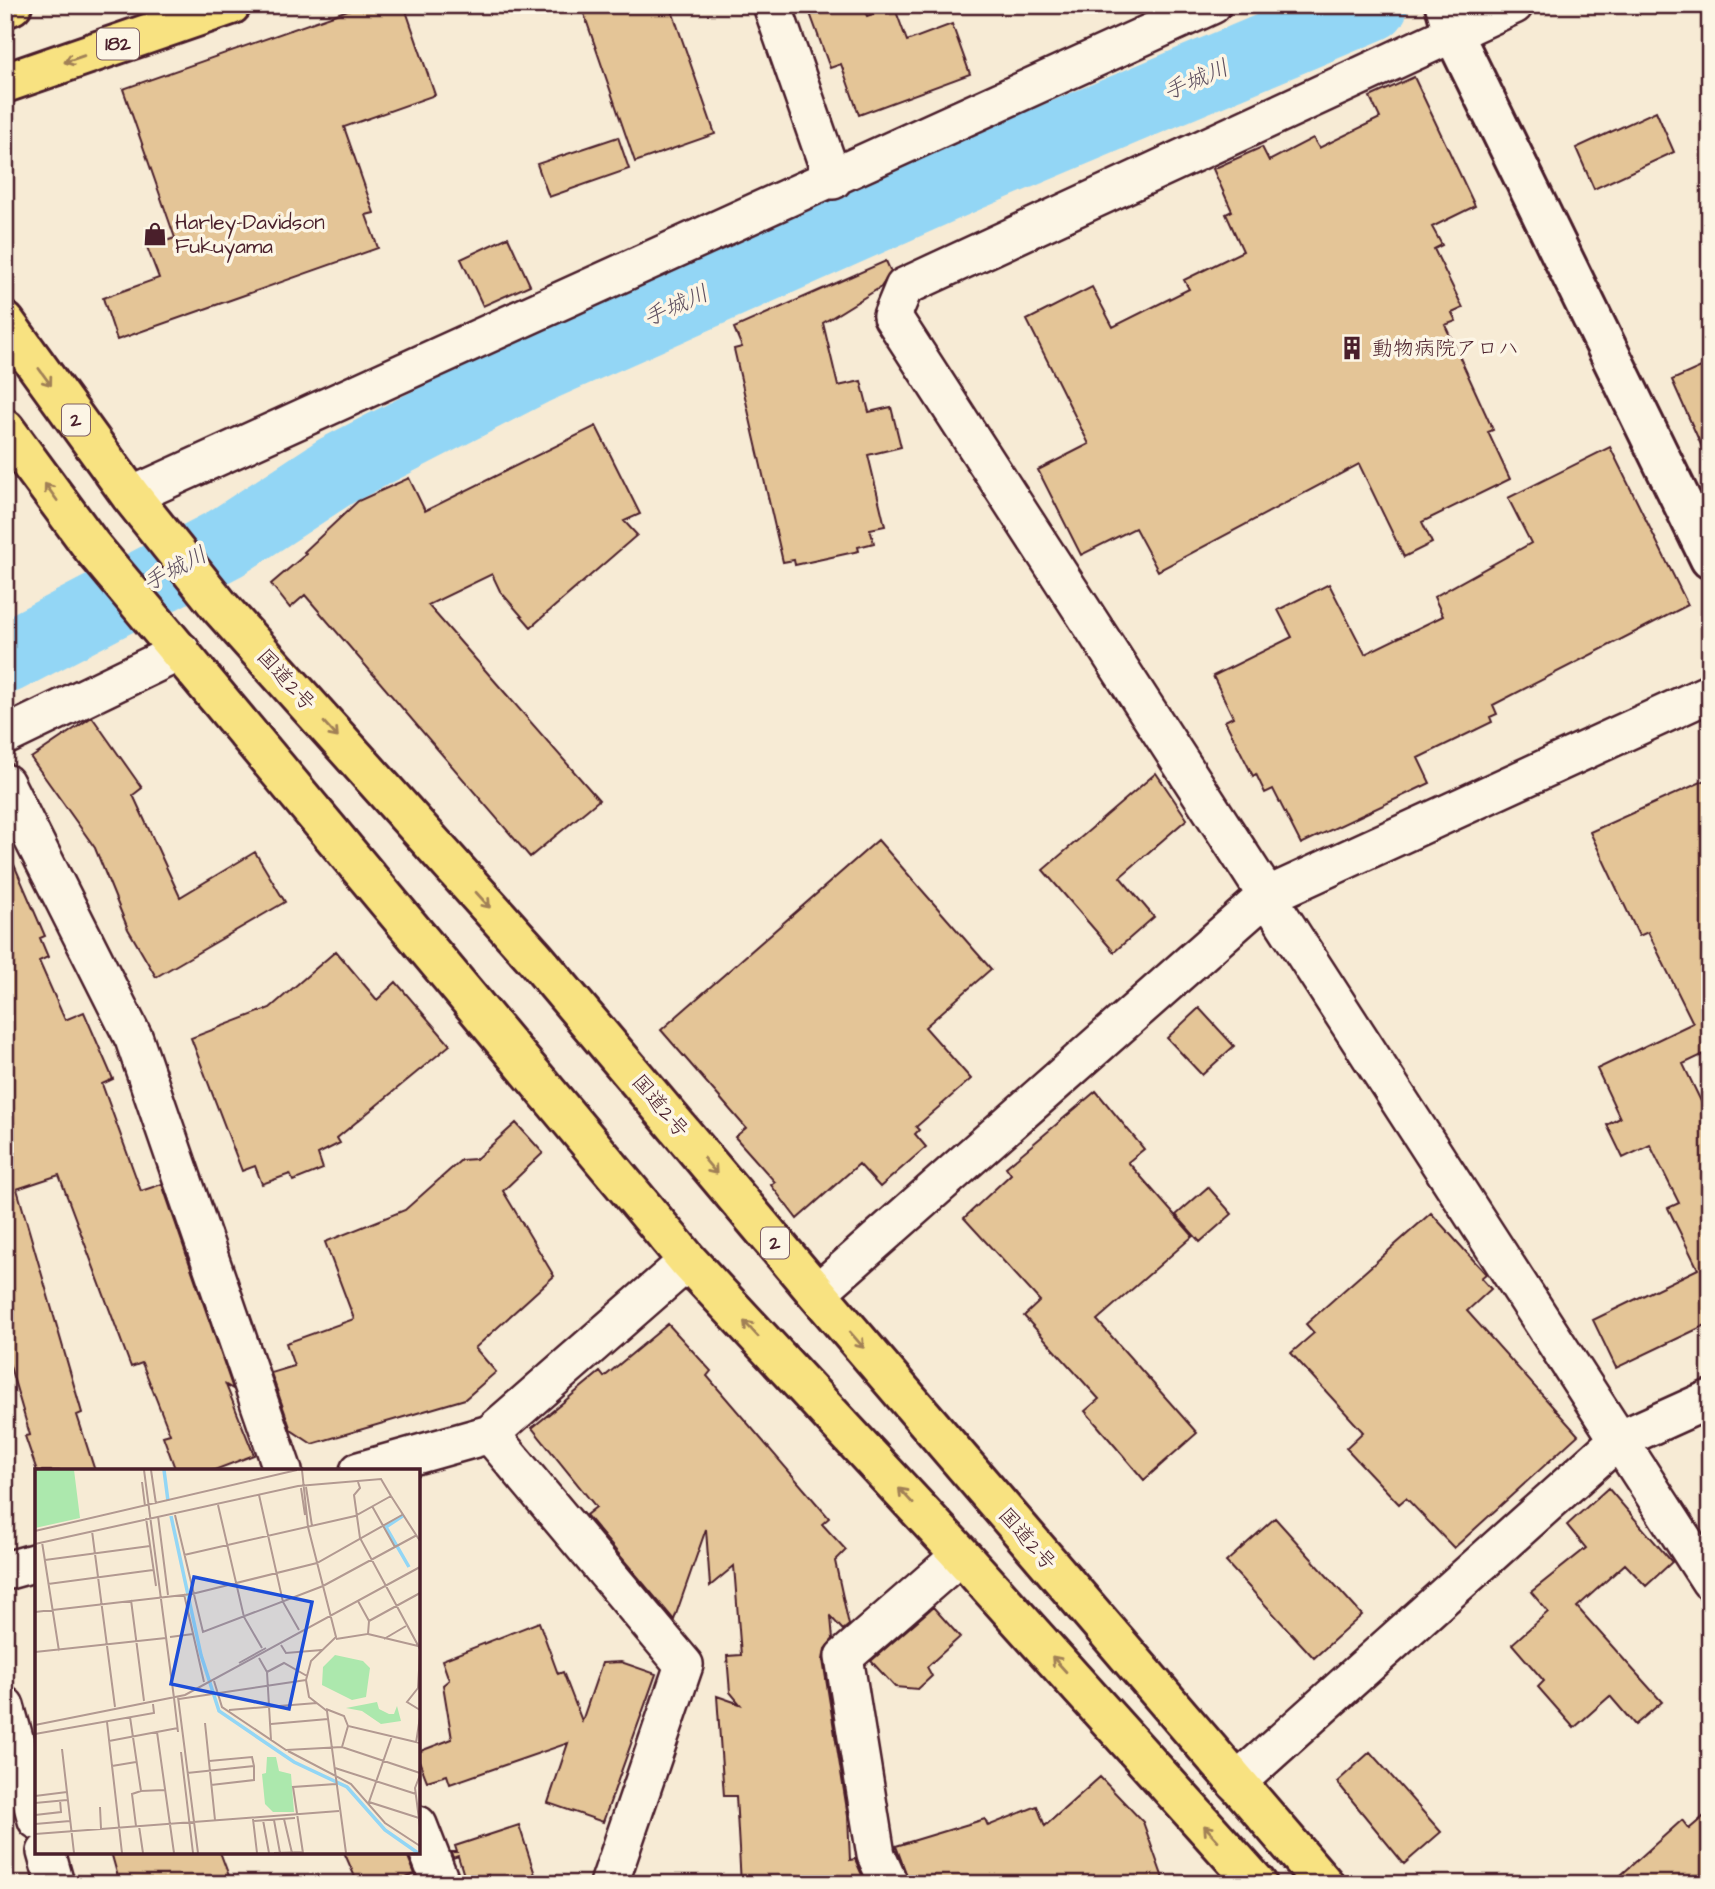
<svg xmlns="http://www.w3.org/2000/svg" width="1715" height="1889" font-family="'Architects Daughter','Klee One',sans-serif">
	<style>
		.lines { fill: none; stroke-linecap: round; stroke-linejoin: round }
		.river { stroke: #93d6f5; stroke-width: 72 }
		.building { fill: #e4c597; stroke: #4a1f2b; stroke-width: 2 }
		.minor-casing { stroke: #4a1f2b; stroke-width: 42 }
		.tertiary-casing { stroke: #4a1f2b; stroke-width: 44 }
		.trunk-casing { stroke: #4a1f2b; stroke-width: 44 }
		.minor { stroke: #fcf5e5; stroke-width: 37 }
		.tertiary { stroke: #fcf5e5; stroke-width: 38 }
		.trunk { stroke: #f8e281; stroke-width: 38 }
		.oneway { stroke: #a18056 }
		.labels { text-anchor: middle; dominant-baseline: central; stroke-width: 7; stroke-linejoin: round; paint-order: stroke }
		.shield { fill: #fcf5e5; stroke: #7f5f63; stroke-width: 2 }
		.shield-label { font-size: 19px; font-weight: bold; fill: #4a1f2b }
		.poi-label { font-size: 21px; fill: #4a1f2b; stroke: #fcf5e5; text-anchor: start }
		.street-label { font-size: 21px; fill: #4a1f2b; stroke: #fcf5e5 }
		.water-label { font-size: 23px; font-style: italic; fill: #5c4d5e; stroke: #fcf5e5 }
		.inset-river { fill: none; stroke: #93d6f5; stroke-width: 3.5 }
		.inset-road { fill: none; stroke: #b29991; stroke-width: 2 }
		.view { fill: #1d4ed8; fill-opacity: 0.15; stroke: #1d4ed8; stroke-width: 3.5 }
		.inset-edge { fill: none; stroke: #4a1f2b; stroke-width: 3.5 }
	</style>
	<rect width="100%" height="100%" fill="#f7ebd5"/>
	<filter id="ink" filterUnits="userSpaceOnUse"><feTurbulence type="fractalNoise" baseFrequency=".0143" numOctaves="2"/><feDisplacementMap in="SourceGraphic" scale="14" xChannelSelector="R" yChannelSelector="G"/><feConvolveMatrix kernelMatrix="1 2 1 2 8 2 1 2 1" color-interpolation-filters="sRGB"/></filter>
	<g filter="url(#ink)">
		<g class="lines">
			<!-- river -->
			<path class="river" d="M 5,658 L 226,543 L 336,471 L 536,368 L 969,175 L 1372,5"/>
		</g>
		<!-- building -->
		<path class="building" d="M 362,5 L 404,5 L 435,95 L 344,127 L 374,213 L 366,215 L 378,248 L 117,340 L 103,298 L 159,278 L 147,247 L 175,238 L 123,89 Z
			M 581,5 L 670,5 L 715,134 L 635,162 Z
			M 807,5 L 862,5 L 867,16 L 894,6 L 907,41 L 952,24 L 970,74 L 859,115 L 841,64 L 830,68 Z
			M 1414,77 L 1475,206 L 1432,227 L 1442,245 L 1434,249 L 1463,308 L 1452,313 L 1456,321 L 1445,325 L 1493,430 L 1488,432 L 1510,479 L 1422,522 L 1432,543 L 1404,557 L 1359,464 L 1158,571 L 1135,528 L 1081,555 L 1038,470 L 1089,444 L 1027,320 L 1092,287 L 1113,327 L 1189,289 L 1184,280 L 1243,251 L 1226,214 L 1232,211 L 1213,169 L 1262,147 L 1269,161 L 1313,138 L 1319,148 L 1380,118 L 1370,97 Z
			M 1656,111 L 1674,152 L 1594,189 L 1576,148 Z
			M 618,137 L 629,169 L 549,197 L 537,164 Z
			M 508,237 L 530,285 L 483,306 L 461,259 Z
			M 886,261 L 891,272 L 881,287 L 823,323 L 838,386 L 861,381 L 869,412 L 891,407 L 901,447 L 868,455 L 885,526 L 870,529 L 874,543 L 858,547 L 859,551 L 795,565 L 794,560 L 783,562 L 734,349 L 742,347 L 734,328 Z
			M 1710,363 L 1710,465 L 1672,380 Z
			M 596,426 L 640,514 L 624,521 L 637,535 L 531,627 L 500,591 L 492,574 L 428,605 L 599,800 L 530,857 L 305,595 L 290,608 L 271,584 L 306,554 L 304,552 L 358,501 L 409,478 L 425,511 Z
			M 1610,447 L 1688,605 L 1493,705 L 1497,714 L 1490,717 L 1492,722 L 1418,758 L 1430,783 L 1301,844 L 1273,789 L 1265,793 L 1256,774 L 1253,776 L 1225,721 L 1233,717 L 1213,676 L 1292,637 L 1278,610 L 1329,584 L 1365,654 L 1443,616 L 1434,597 L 1531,543 L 1508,498 Z
			M 92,717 L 142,788 L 133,795 L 180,897 L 255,852 L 285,902 L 156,977 L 128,929 L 95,848 L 31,758 Z
			M 1156,773 L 1187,819 L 1120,877 L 1154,917 L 1114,952 L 1043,870 Z
			M 1710,778 L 1710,1057 L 1708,1052 L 1683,1064 L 1710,1120 L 1710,1323 L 1616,1368 L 1593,1320 L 1698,1269 L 1668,1208 L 1679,1203 L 1650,1145 L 1623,1158 L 1607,1125 L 1620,1118 L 1597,1069 L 1693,1023 L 1648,932 L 1639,936 L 1590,832 Z
			M 878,840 L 991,969 L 925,1027 L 971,1079 L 916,1127 L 919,1130 L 915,1134 L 926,1147 L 880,1187 L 859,1164 L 797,1219 L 771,1185 L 775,1182 L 735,1137 L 746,1128 L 661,1030 Z
			M 5,844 L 45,936 L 40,938 L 48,957 L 39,961 L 65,1020 L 84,1012 L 113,1079 L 102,1084 L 141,1191 L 162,1184 L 233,1389 L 226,1385 L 254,1455 L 212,1471 L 176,1471 L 163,1436 L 170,1434 L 142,1363 L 131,1367 L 59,1175 L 17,1189 L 82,1413 L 77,1415 L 95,1471 L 37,1471 L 25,1436 L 30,1435 L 5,1349 Z
			M 336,951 L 377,1000 L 396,982 L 450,1045 L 337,1138 L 340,1143 L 318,1154 L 323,1169 L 293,1181 L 290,1174 L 262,1184 L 255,1166 L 242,1171 L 191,1038 L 270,1008 Z
			M 1199,1008 L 1234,1046 L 1202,1075 L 1167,1038 Z
			M 1096,1091 L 1144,1149 L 1128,1162 L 1193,1236 L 1097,1320 L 1197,1433 L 1144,1480 L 1085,1411 L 1099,1399 L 1024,1316 L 1040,1301 L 964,1218 L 1011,1174 L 1006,1167 Z
			M 516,1123 L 543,1153 L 503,1191 L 554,1276 L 475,1348 L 496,1372 L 465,1399 L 312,1444 L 291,1430 L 271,1373 L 294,1366 L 286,1343 L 354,1319 L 325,1242 L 405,1210 L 461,1160 L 476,1159 Z
			M 1208,1187 L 1232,1214 L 1200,1242 L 1176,1215 Z
			M 1431,1213 L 1486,1274 L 1481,1278 L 1491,1289 L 1467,1311 L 1578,1435 L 1454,1548 L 1406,1498 L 1399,1504 L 1346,1448 L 1363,1432 L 1291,1353 L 1314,1333 L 1306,1324 Z
			M 668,1324 L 711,1371 L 707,1376 L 829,1518 L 822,1524 L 846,1550 L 835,1561 L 849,1625 L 843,1630 L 831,1617 L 833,1639 L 825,1649 L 823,1660 L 848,1816 L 850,1860 L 855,1859 L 866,1884 L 741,1884 L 736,1796 L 724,1796 L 717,1696 L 740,1704 L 730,1692 L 727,1656 L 741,1655 L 734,1566 L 710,1586 L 706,1529 L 674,1620 L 586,1515 L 596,1507 L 532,1428 L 600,1372 L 604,1377 Z
			M 1608,1488 L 1672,1562 L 1646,1586 L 1625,1564 L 1577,1607 L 1662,1702 L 1635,1725 L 1610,1696 L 1574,1728 L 1538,1687 L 1544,1681 L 1512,1644 L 1548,1612 L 1531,1592 L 1586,1548 L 1567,1525 Z
			M 1275,1518 L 1362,1615 L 1314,1658 L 1226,1562 Z
			M 933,1607 L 960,1637 L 927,1667 L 932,1676 L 918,1689 L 895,1687 L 871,1661 Z
			M 539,1622 L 558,1674 L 563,1672 L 582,1721 L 602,1663 L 621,1662 L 656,1674 L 603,1822 L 548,1803 L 568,1743 L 450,1784 L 447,1775 L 427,1781 L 418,1758 L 418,1752 L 452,1739 L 443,1685 L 449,1680 L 442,1660 Z
			M 1370,1752 L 1441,1832 L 1404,1864 L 1337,1782 Z
			M 1100,1777 L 1143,1822 L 1165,1884 L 910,1884 L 896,1846 L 985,1819 L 988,1826 L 1037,1806 L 1045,1826 Z
			M 1710,1811 L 1710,1884 L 1611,1884 L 1682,1820 L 1689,1829 Z
			M 519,1825 L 538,1884 L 491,1884 L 488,1875 L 466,1882 L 458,1856 L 453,1858 L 451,1852 L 457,1852 L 455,1846 Z
			M 111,1852 L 220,1852 L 232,1884 L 120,1884 Z
			M 344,1852 L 406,1852 L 415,1874 L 392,1884 L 358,1884 Z"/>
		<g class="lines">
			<!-- minor casing -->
			<g class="minor-casing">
				<path id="minor" d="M 772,5 L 833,180
					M 1514,5 L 904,287 L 892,316 L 1710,1581
					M 131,496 L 1212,5
					M 5,736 L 181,651
					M 5,783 L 134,1039 L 283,1471
					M 817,1293 L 1265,897 L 1710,693
					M 490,1434 L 684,1665 L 609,1884
					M 359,1471 L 490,1434 L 688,1261
					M 5,1571 L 37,1562
					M 5,1706 L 37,1820
					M 1236,1783 L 1617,1441 L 1710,1399
					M 418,1825 L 441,1884
					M 46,1852 L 55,1884
					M 889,1884 L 876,1855 L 844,1657 L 961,1555"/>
			</g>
			<!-- tertiary casing -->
			<g class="tertiary-casing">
				<path id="tertiary" d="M 1445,5 L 1453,33 L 1710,559"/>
			</g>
			<!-- trunk casing -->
			<g class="trunk-casing">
				<path id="trunk" d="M 5,8 L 12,5
					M 5,83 L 231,5
					M 5,322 L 131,496 L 220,607 L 535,958 L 817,1293 L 1324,1884
					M 5,429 L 92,547 L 688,1261 L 961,1555 L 1257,1884"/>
			</g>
			<!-- minor -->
			<use href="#minor" class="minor"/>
			<!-- tertiary -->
			<use href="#tertiary" class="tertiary"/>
			<!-- trunk -->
			<use href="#trunk" class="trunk"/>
		</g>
		<!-- one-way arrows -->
		<defs><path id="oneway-shaft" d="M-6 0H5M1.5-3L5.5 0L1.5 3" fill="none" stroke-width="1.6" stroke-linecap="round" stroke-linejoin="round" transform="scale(1.75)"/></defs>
		<g class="oneway">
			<use href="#oneway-shaft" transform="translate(74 59) rotate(161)"/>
			<use href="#oneway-shaft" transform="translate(45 377) rotate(54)"/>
			<use href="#oneway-shaft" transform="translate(51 492) rotate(-126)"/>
			<use href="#oneway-shaft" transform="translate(331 730) rotate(48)"/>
			<use href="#oneway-shaft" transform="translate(483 900) rotate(48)"/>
			<use href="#oneway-shaft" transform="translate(710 1166) rotate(50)"/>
			<use href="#oneway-shaft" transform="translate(751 1329) rotate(-133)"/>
			<use href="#oneway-shaft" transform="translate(857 1340) rotate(49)"/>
			<use href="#oneway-shaft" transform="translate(906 1496) rotate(-133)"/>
			<use href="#oneway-shaft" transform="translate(1059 1664) rotate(-132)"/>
			<use href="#oneway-shaft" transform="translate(1211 1833) rotate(-132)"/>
		</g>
	</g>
	<!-- icons -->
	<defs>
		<g id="shop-bare" transform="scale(1.89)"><path d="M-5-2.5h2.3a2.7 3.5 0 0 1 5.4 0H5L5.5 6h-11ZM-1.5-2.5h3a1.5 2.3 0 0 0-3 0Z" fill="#4a1f2b" stroke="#fcf5e5" stroke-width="2.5" paint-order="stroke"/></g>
		<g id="building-bare" transform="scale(1.89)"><path d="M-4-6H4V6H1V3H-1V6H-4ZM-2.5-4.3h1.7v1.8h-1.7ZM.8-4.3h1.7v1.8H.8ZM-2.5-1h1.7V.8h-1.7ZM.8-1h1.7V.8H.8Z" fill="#4a1f2b" stroke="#fcf5e5" stroke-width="2.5" paint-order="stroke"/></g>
	</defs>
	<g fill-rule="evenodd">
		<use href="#shop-bare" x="155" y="234"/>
		<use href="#building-bare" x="1352" y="348"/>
	</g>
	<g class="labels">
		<!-- shield labels -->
		<g class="shield">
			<rect x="97" y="28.5" width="42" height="31" rx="5"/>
			<rect x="62" y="404.5" width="28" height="31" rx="5"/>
			<rect x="761" y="1227.5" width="28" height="31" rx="5"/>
		</g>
		<g class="shield-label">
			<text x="118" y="44">182</text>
			<text x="76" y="420">2</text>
			<text x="775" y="1243">2</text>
		</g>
		<!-- poi labels -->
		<g class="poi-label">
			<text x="175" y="222">Harley-Davidson<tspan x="175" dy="24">Fukuyama</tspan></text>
			<text x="1372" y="348">動物病院アロハ</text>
		</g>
		<!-- street labels -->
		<g class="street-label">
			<text transform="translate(286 680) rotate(48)">国道2号</text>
			<text transform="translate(660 1106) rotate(50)">国道2号</text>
			<text transform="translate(1027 1539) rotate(49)">国道2号</text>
		</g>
		<!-- water labels -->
		<g class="water-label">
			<text transform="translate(1196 80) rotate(-23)">手城川</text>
			<text transform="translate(676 306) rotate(-24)">手城川</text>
			<text transform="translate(175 569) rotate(-28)">手城川</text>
		</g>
	</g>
	<!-- overview -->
	<g transform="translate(35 1469)">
		<rect width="385" height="385" fill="#f7ebd5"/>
		<path d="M 0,1 L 39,1 L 45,49 L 0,59 ZM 300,186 L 328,192 L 335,199 L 331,228 L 317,231 L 287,216 L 288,198 ZM 342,233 L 344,240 L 354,245 L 359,245 L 362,237 L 366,252 L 346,255 L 327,242 L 311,239 ZM 232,288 L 241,288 L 244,302 L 256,305 L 259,343 L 238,343 L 230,335 L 227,305 L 231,304 Z" fill="#ace8ad"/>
		<path class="inset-river" d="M 129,1 L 133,32M 369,46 L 351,58 L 374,98M 136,47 L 166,186 L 184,242 L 259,293 L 312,318 L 350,361 L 383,384"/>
		<path class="inset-road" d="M 109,1 L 139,229M 116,1 L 121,35M 267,1 L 273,58 L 301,168 L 276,192 L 271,211 L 274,228 L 292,242 L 311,384M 107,13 L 110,37M 323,13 L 325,19 L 319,26 L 325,69 L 385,180M 271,18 L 277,57M 266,19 L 270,46M 224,26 L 248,133 L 264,161M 183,36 L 209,148 L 227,179M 337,37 L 360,78M 140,46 L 168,163 L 288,117 L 382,66M 123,47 L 133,126M 111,49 L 121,117M 0,62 L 262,1M 57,62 L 80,238M 7,73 L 24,182M 0,75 L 263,17 L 346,10 L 356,27M 149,86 L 320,47 L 356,27 L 385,72M 10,91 L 115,77M 13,115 L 118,101M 149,125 L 169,213M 96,131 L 109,232M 0,143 L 157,125 L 282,94 L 367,46M 334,152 L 385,124M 333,165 L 383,177M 135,168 L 158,165M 301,170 L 333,165 L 334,152 L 323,132M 349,170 L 371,157M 246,176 L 251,184 L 287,181M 0,183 L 131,169M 385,184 L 383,219 L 372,233 L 385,241M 224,189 L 232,203 L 236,271M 204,194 L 231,179M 232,203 L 249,194 L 272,207M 179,212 L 187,238 L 251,281 L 307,278 L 385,304M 143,228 L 163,384M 139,229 L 143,263M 144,230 L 271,211M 291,240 L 309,247 L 313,257 L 385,274M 194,241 L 282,234M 95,248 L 106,322 L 130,321M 72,253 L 87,384M 170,254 L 180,351M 236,255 L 293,250M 0,256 L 150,226 L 385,98M 122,263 L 139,384M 0,265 L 119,244 L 118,235M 357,267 L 334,333 L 384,349M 74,272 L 143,259M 381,274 L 385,248M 307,278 L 313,257M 27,280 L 39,384M 253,282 L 316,315 L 350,354 L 385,377M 146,283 L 158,384M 174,292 L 217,288 L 219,297 L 219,311 L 176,316M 77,297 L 101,293M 300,299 L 381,325M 152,304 L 219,297M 385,306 L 380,319 L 385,358M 0,327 L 32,323M 0,334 L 32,331M 65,338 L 66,360M 0,346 L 26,343 L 25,331M 218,350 L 222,384M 249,350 L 257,384M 228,351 L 234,384M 239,351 L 245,384M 218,352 L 260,349M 0,355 L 35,352M 101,357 L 97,325 L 106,322M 104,357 L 108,384M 0,365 L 304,342M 239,384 L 267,383M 268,384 L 258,318 L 301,315"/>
		<path class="view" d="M 159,108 L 277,133 L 254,240 L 136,215 Z"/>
		<rect width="385" height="385" class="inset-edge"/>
	</g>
	<!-- margin -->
	<rect width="1715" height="1889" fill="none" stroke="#fcf5e5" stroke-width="28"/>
	<rect x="14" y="14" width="1687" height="1861" fill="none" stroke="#4a1f2b" stroke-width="2.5" filter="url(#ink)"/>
</svg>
